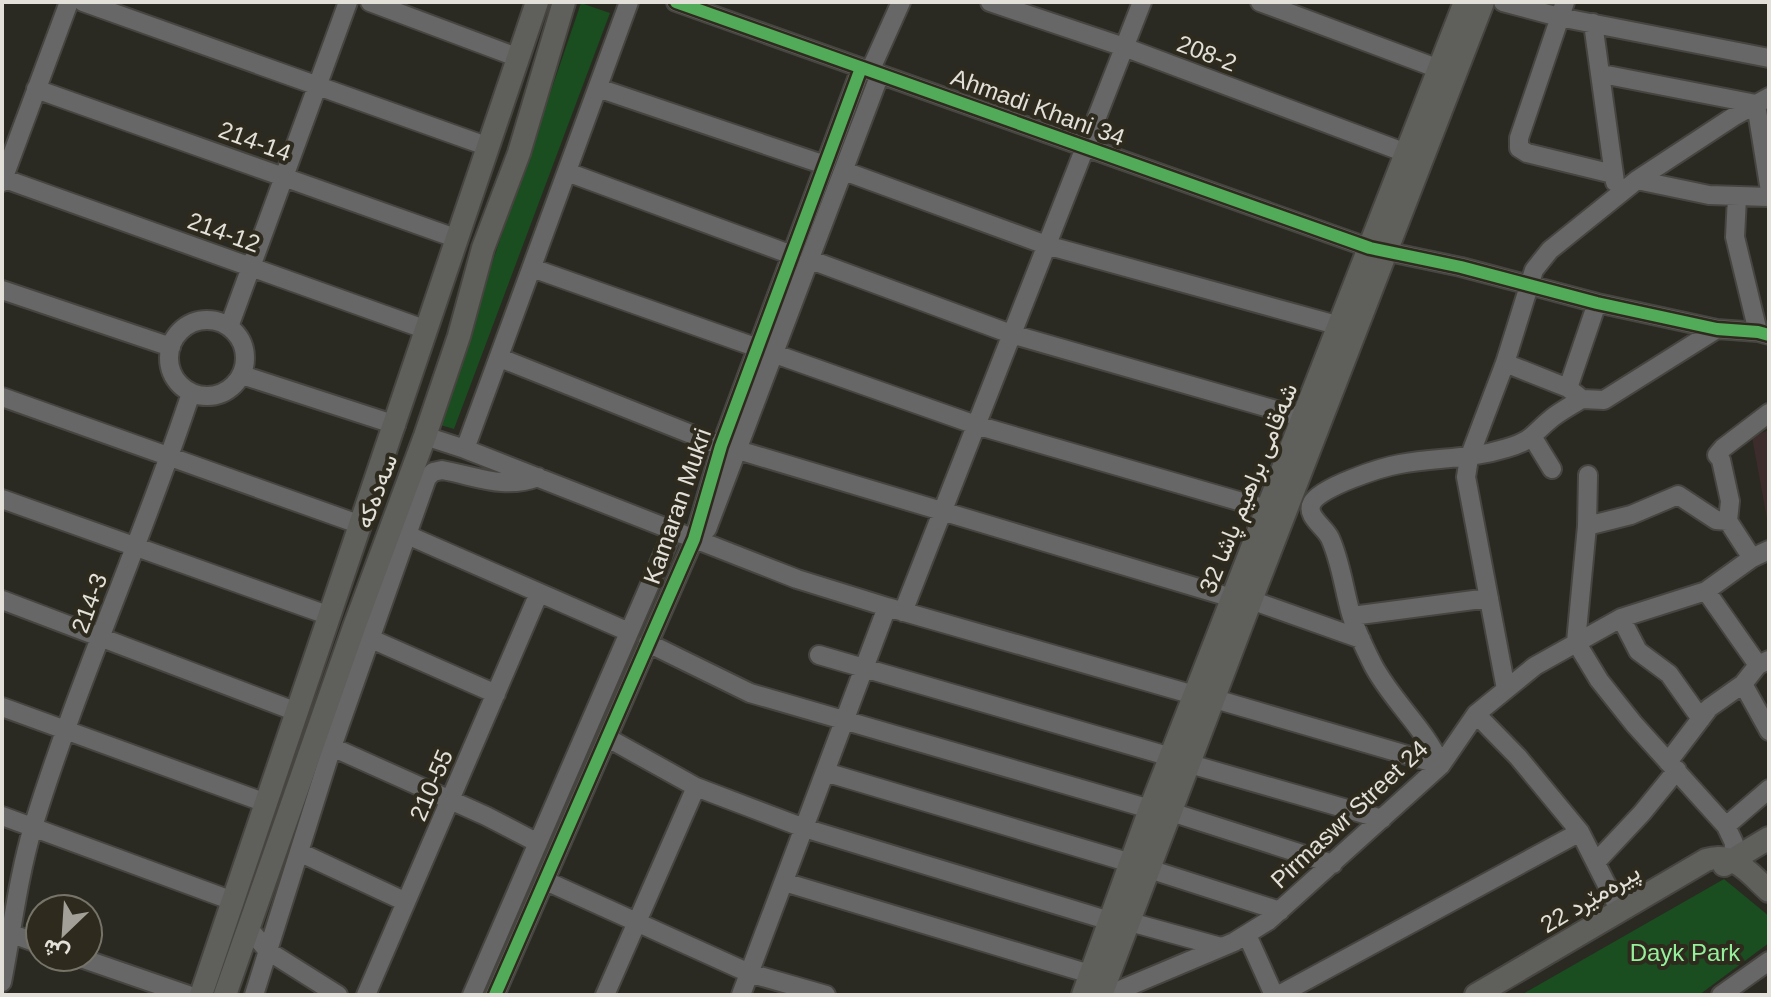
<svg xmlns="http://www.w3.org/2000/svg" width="1771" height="997" font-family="Arial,Vazirmatn,sans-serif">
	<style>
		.education { fill: #3d2c2c }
		.green { fill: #1a4d1f }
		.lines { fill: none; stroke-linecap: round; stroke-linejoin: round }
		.minor-casing { stroke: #474540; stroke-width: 22 }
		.major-casing { stroke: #474540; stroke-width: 26 }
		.minor { stroke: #686768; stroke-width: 18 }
		.major { stroke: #5f5f5c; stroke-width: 22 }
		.cycleway-casing { stroke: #2e2b1e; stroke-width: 17 }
		.cycleway { stroke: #51ab58; stroke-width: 12 }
		.labels { text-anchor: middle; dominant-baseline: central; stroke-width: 8; stroke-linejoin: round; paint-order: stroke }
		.street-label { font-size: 24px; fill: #e2e0d8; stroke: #2e2b1e }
		.park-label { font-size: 24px; fill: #95ef9a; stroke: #2e2b1e }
	</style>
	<rect width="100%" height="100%" fill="#2a2922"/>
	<!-- education -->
	<path class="education" d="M 1769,430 L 1769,524 L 1768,524 L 1752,437 Z"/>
	<!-- green -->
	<path class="green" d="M 581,3 L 610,13 L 454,429 L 437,424 Z
		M 1724,879 L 1769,916 L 1769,943 L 1699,995 L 1521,995 Z"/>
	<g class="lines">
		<!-- minor casing -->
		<g class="minor-casing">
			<path id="minor" d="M 83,2 L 489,147
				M 370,2 L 519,58
				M 676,2 L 1370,248 L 1461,267 L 1597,303 L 1717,329 L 1758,332 L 1769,335
				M 990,2 L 1124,47 L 1406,153
				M 1260,2 L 1439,69
				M 1503,2 L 1559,17 L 1769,58
				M 1565,2 L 1519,138 L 1519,148 L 1527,153 L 1613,174
				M 1593,23 L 1615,182
				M 870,71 L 901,2
				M 1602,74 L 1756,104 L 1769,185
				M 598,88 L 825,165
				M 36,89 L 458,239
				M 844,171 L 1046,245 L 1340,326
				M 567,172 L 792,255
				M 2,178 L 427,330
				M 1637,180 L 1709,195 L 1769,197
				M 2,182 L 69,2
				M 1737,197 L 1735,237 L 1758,332
				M 811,260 L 1011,334 L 1304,418
				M 532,268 L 758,348
				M 2,290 L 171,347
				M169 358a38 38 0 1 1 76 0a38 38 0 1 1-76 0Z
				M 229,327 L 348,2
				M 775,354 L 976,425 L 1266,509
				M 500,358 L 721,446
				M 1505,363 L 1568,388 L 1582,399 L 1604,400 L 1717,329
				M 242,375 L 396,425
				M 1568,388 L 1597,303
				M 2,397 L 361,525
				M 425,436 L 465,449 L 797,579 L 887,607 L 1194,695
				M 1533,438 L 1552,469
				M 465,449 L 629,2
				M 738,450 L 1232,598
				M 1588,475 L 1587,526 L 1576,642 L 1599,680 L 1634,724 L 1726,826 L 1734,843 L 1733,860
				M 2,499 L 330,616
				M 1728,521 L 1752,558
				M 1587,526 L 1631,515 L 1678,495 L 1716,520 L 1728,521 L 1730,501 L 1721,460 L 1717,455 L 1723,448 L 1769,413
				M 707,529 L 880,74
				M 405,534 L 629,632
				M 1706,591 L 1758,665
				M 2,600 L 297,712
				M 1251,600 L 1361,639
				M 903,612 L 1142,2
				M 1352,616 L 1489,598
				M 1621,618 L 1638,651 L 1669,674 L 1701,719
				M 369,638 L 496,694
				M 648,643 L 750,693 L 1150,809
				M 819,655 L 1171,757
				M 1743,684 L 1769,731
				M 1506,689 L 1466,477 L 1469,458 L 1505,363 L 1534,270 L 1550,250 L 1637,180 L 1733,117 L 1769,97
				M 1215,699 L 1441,765
				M 2,707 L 266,803
				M 1476,714 L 1518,757 L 1580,832 L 1620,911
				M 608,738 L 696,787 L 804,828 L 1110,921
				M 332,747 L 486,816 L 538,843
				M 1668,762 L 1709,708 L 1743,684 L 1758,665 L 1769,660
				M 1190,764 L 1382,819
				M 1441,765 C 1424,727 1392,701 1373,665 C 1365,649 1356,631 1351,614 C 1344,590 1341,562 1330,538 C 1325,527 1305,516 1312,503 C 1320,487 1382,467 1400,464 C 1437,457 1469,460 1507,448 C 1534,440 1532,434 1552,418 C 1561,411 1572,405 1582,399
				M 825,772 L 1131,863
				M 1171,812 L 1333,864
				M 2,816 L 233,901
				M 1726,826 L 1769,789
				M 299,852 L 406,902
				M 1596,862 L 1642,813 L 1677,770
				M 1149,869 L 1280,911
				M 546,881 L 749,973 L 826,995
				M 784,882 L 1090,974
				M 1130,922 L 1221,947
				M 249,929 L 268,951 L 338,995
				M 12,934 L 40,944
				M 1247,935 L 1274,995
				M 78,957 L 188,995
				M 2,982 C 12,931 18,877 33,827 C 78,680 143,539 191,393
				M 254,995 L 332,747 L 427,478 L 433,472 L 442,470 C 476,476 504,490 538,477
				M 366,995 L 539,593
				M 472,995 L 673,531
				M 495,995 L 694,539 L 721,446 L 861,68
				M 605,995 L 696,787
				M 741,995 L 887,607
				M 1108,995 L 1234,942 L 1268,921 L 1441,765 L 1476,714 L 1535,666 L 1621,618 L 1706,591 L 1752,558 L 1769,550
				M 1279,995 L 1580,832
				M 1721,995 L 1769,961"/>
		</g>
		<!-- major casing -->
		<g class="major-casing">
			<path id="major" d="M 1724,865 L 1769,838
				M 201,995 L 537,2
				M 225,995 L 354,627 L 425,436 L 459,336 L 483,248 L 519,153 L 564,2
				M 1083,995 L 1150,809 L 1465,2
				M 1101,995 L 1251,600 L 1483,2
				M 1476,995 L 1706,860 C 1734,851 1750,874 1769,891"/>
		</g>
		<!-- minor -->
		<use href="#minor" class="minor"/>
		<!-- major -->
		<use href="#major" class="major"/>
		<!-- cycleway casing -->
		<g class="cycleway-casing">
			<path id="cycleway" d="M 676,2 L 1370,248 L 1461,267 L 1597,303 L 1717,329 L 1758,332 L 1769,335
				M 495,995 L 694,539 L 721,446 L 861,68"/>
		</g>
		<!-- cycleway -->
		<use href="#cycleway" class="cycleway"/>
	</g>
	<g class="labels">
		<!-- street labels -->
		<g class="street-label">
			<text transform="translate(1207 53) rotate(21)">208-2</text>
			<text transform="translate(1038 107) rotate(20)">Ahmadi Khani 34</text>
			<text transform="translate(255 141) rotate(20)">214-14</text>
			<text transform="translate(224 232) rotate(20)">214-12</text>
			<text transform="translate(1248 488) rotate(-68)">شەقامی براهیم پاشا 32</text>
			<text transform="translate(376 491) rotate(-69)">سەدەکە</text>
			<text transform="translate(677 506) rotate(-71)">Kamaran Mukri</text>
			<text transform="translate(89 603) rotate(-70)">214-3</text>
			<text transform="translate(431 785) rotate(-67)">210-55</text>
			<text transform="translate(1349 814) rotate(-43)">Pirmaswr Street 24</text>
			<text transform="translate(1590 898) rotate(-31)">22 پیرەمێرد</text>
		</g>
		<!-- park labels -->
		<g class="park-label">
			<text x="1685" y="952">Dayk Park</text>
		</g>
	</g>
	<!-- border -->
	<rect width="1771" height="997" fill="none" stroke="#e2e0d8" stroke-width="8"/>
	<!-- north arrow -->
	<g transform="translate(64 933) rotate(205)"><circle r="38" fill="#2e2b1e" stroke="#767368" stroke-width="2"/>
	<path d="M0-6L14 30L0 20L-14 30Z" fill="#a2a098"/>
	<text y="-12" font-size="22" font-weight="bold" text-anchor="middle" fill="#e2e0d8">ش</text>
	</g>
</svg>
